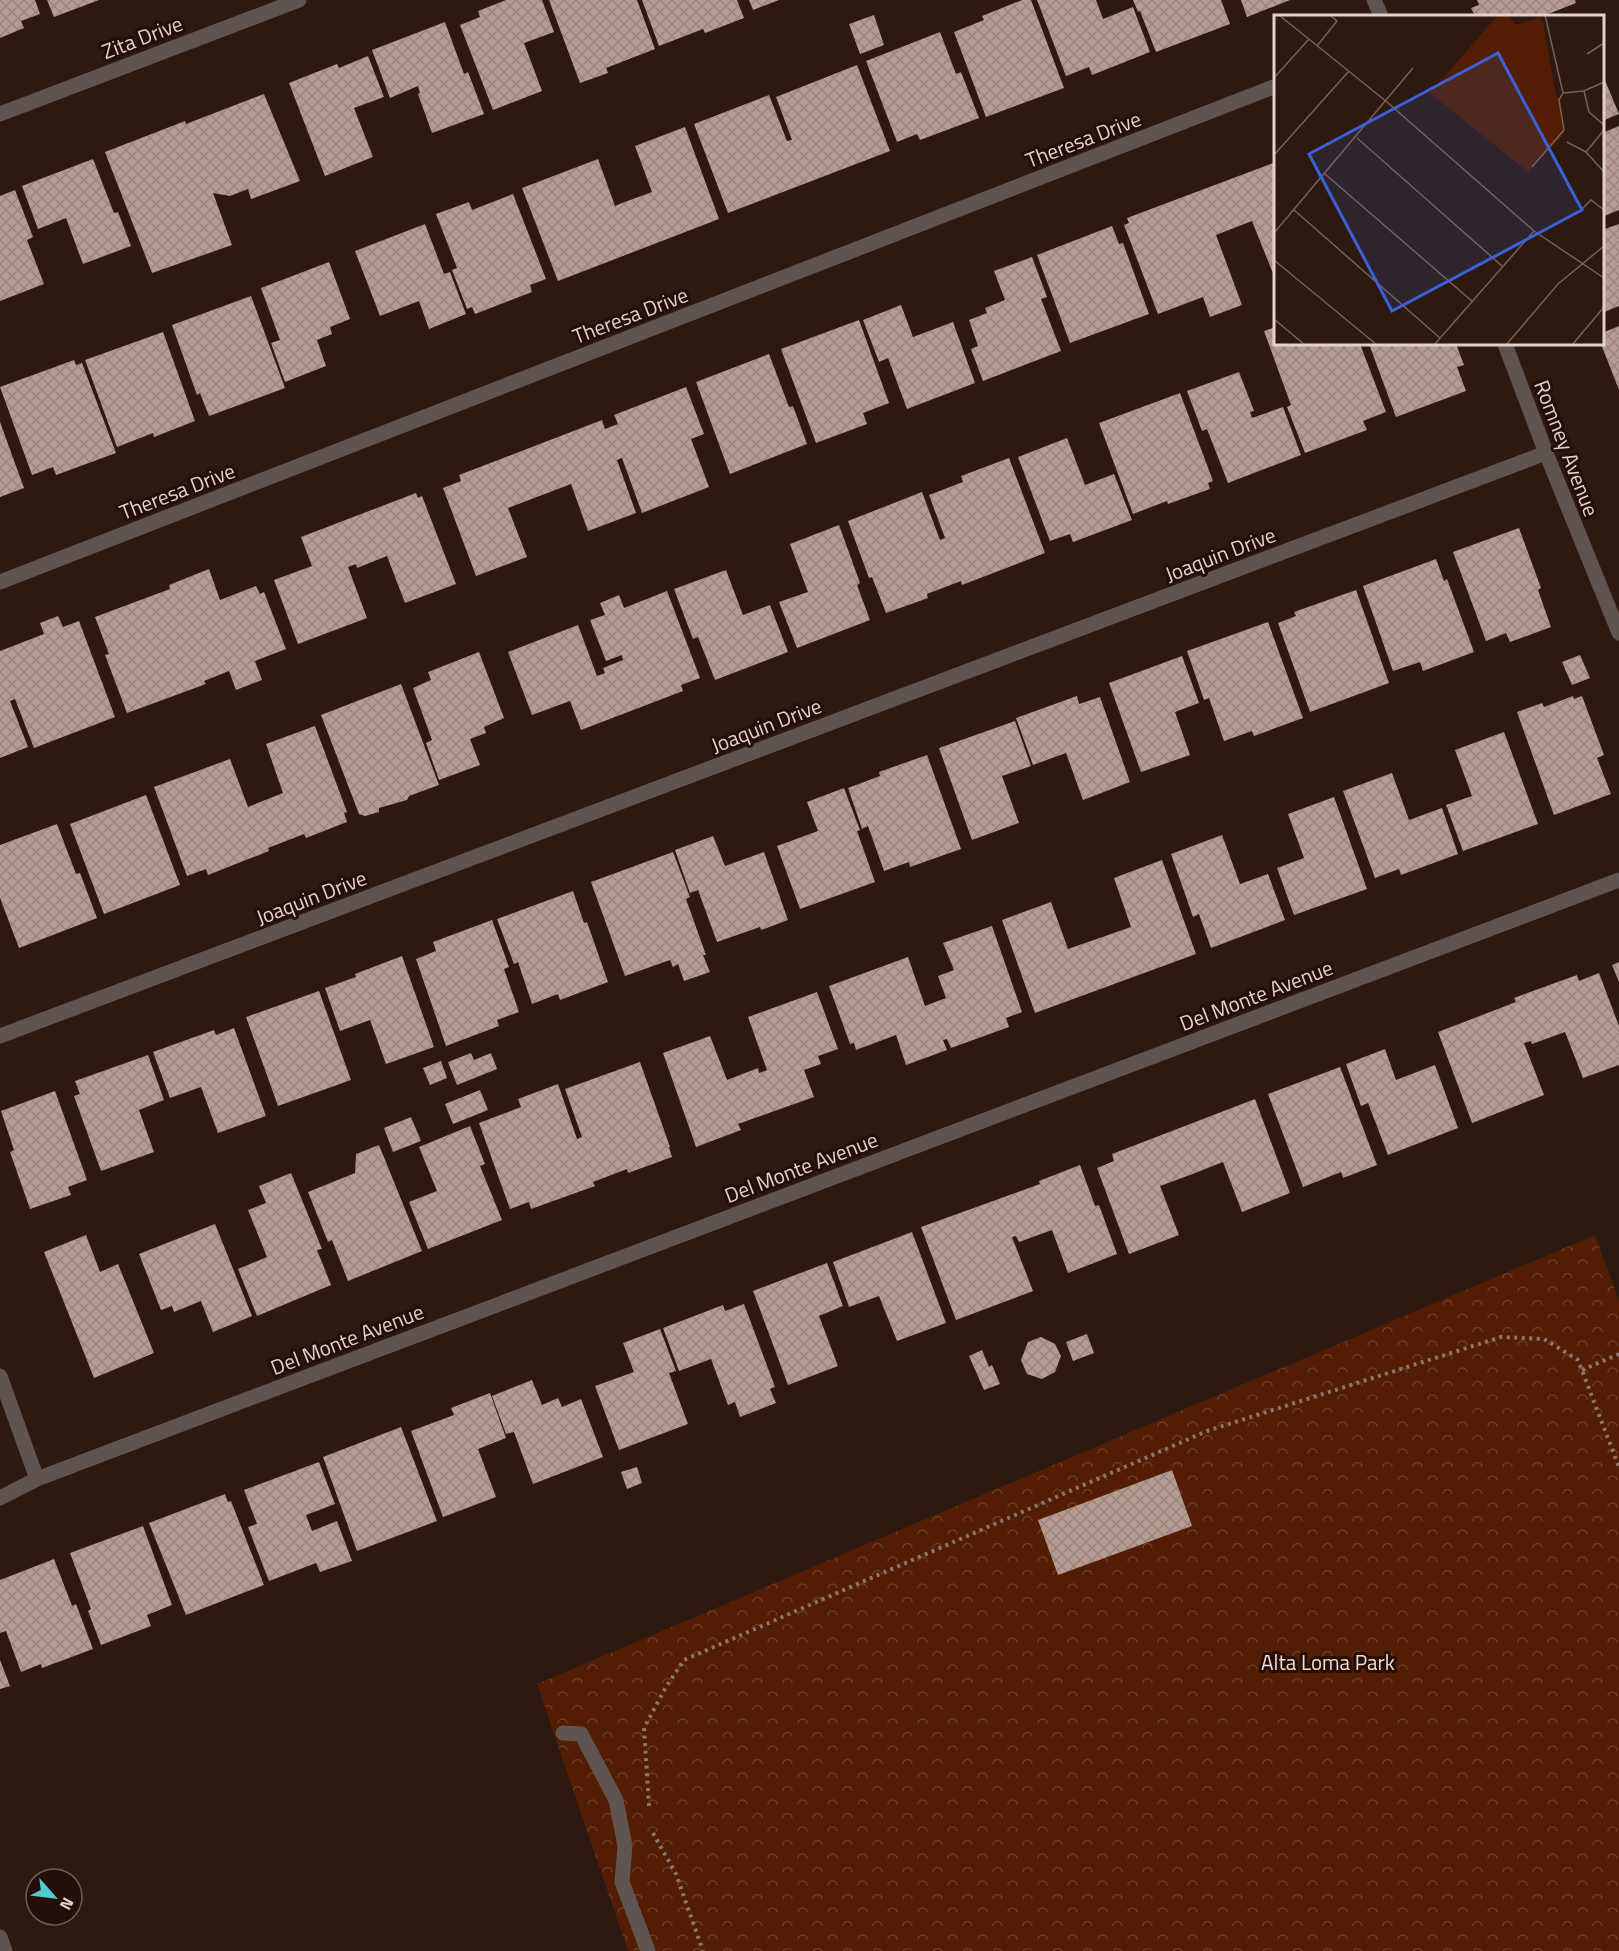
<svg xmlns="http://www.w3.org/2000/svg" width="1619" height="1951" font-family="'Titillium Web',sans-serif">
	<style>
		.park { fill: url(#park-crowns) }
		.building { fill: url(#building-cross-hatch) }
		.lines { fill: none; stroke-linecap: round; stroke-linejoin: round }
		.path { stroke: #88766f; stroke-width: 4; stroke-dasharray: 3 4.5; stroke-linecap: butt }
		.minor { stroke: #5f544f; stroke-width: 15 }
		.labels { text-anchor: middle; dominant-baseline: central; stroke-width: 6; stroke-linejoin: round; paint-order: stroke }
		.street-label { font-size: 21px; fill: #e1d2cc; stroke: #230f07 }
		.park-label { font-size: 21px; fill: #f1d9cf; stroke: #230f07 }
		.inset-road { fill: none; stroke: #75635b; stroke-width: 1.5 }
		.view { fill: #3a62d6; fill-opacity: 0.15; stroke: #3a62d6; stroke-width: 3 }
		.inset-edge { fill: none; stroke: #e1d2cc; stroke-width: 3 }
	</style>
	<defs>
		<pattern id="park-crowns" width="20" height="18" patternUnits="userSpaceOnUse" patternTransform="scale(1.5)"><rect width="20" height="18" fill="#521d02"/><path d="M2 6a3 3 0 1 1 6 0M12 15a3 3 0 1 1 6 0" fill="none" stroke="#6b3d26"/></pattern>
		<pattern id="building-cross-hatch" width="8" height="8" patternUnits="userSpaceOnUse" patternTransform="scale(1.5)"><rect width="8" height="8" fill="#b69b90"/><path d="M0 0l8 8M0 8l8-8" fill="none" stroke="#9a847b"/></pattern>
	</defs>
	<rect width="100%" height="100%" fill="#2d1910"/>
	<!-- park -->
	<path class="park" d="M 1595,1235 L 1619,1301 L 1619,1951 L 628,1951 L 537,1684 Z"/>
	<!-- building -->
	<path class="building" d="M 0,0 L 35,0 L 40,14 L 21,21 L 24,28 L 0,38 Z
		M 47,0 L 99,0 L 54,17 Z
		M 506,0 L 542,0 L 554,32 L 524,43 L 542,91 L 493,110 L 460,25 L 480,17 L 478,11 Z
		M 549,0 L 637,0 L 655,49 L 606,68 L 608,73 L 580,83 Z
		M 642,0 L 737,0 L 744,18 L 705,33 L 703,29 L 659,46 Z
		M 749,0 L 779,0 L 753,10 Z
		M 1022,0 L 1031,0 L 1064,88 L 986,117 L 954,32 L 984,20 L 982,16 Z
		M 1037,0 L 1096,0 L 1103,19 L 1133,7 L 1150,52 L 1092,75 L 1089,67 L 1066,76 Z
		M 1133,0 L 1221,0 L 1230,24 L 1156,52 L 1140,11 L 1138,12 Z
		M 1241,0 L 1290,0 L 1247,17 Z
		M 1477,0 L 1575,0 L 1576,3 L 1543,16 L 1475,16 L 1471,8 L 1479,5 Z
		M 874,15 L 884,45 L 860,54 L 849,24 Z
		M 445,22 L 464,74 L 468,72 L 484,114 L 432,133 L 418,94 L 420,93 L 418,86 L 390,98 L 372,50 Z
		M 940,32 L 956,74 L 961,72 L 979,118 L 920,140 L 917,134 L 897,142 L 866,61 Z
		M 368,56 L 384,97 L 354,108 L 373,157 L 325,176 L 289,83 L 337,64 L 339,68 Z
		M 857,65 L 890,151 L 728,213 L 694,124 L 769,95 L 787,141 L 792,140 L 776,97 Z
		M 1602,73 L 1619,114 L 1602,121 Z
		M 264,94 L 300,181 L 251,199 L 248,189 L 230,196 L 213,193 L 232,245 L 152,273 L 105,152 L 185,121 L 186,124 Z
		M 1619,126 L 1619,210 L 1602,217 L 1602,133 Z
		M 685,127 L 719,219 L 558,281 L 522,188 L 598,159 L 615,206 L 622,203 L 652,192 L 635,146 Z
		M 93,159 L 114,213 L 118,212 L 131,246 L 83,264 L 66,218 L 38,229 L 22,186 Z
		M 1276,162 L 1276,281 L 1252,221 L 1216,235 L 1242,305 L 1210,317 L 1203,297 L 1158,314 L 1124,225 L 1129,223 L 1127,218 Z
		M 15,190 L 33,237 L 27,240 L 44,284 L 0,301 L 0,196 Z
		M 513,194 L 546,279 L 530,285 L 532,292 L 475,314 L 472,307 L 467,309 L 452,270 L 457,268 L 436,214 L 469,202 L 472,210 Z
		M 425,224 L 444,274 L 450,272 L 466,314 L 429,329 L 419,301 L 380,316 L 355,251 Z
		M 1619,224 L 1619,306 L 1602,313 L 1602,230 Z
		M 1112,226 L 1119,244 L 1123,243 L 1149,314 L 1070,343 L 1037,255 Z
		M 1032,257 L 1047,297 L 1041,299 L 1061,351 L 983,381 L 971,349 L 978,346 L 969,320 L 987,313 L 985,308 L 1005,300 L 994,271 Z
		M 329,262 L 350,319 L 330,327 L 332,334 L 317,340 L 326,366 L 285,382 L 271,343 L 280,340 L 261,288 Z
		M 251,296 L 285,388 L 209,416 L 200,393 L 197,395 L 172,325 Z
		M 901,305 L 913,337 L 953,322 L 975,383 L 907,409 L 888,358 L 879,362 L 863,320 Z
		M 859,320 L 889,403 L 863,413 L 867,424 L 816,443 L 781,349 Z
		M 1619,326 L 1619,390 L 1601,344 L 1602,344 L 1602,333 Z
		M 1276,327 L 1276,344 L 1360,344 L 1386,412 L 1363,421 L 1367,430 L 1305,453 L 1287,407 L 1291,405 L 1264,331 Z
		M 163,332 L 195,421 L 154,437 L 153,433 L 117,447 L 85,360 Z
		M 1369,344 L 1456,344 L 1464,365 L 1457,367 L 1466,391 L 1396,417 Z
		M 769,354 L 789,407 L 793,406 L 807,444 L 730,474 L 696,382 Z
		M 74,360 L 76,365 L 82,363 L 116,453 L 56,475 L 53,467 L 32,475 L 0,387 Z
		M 1239,372 L 1254,411 L 1250,412 L 1252,418 L 1283,407 L 1301,455 L 1228,483 L 1207,429 L 1202,431 L 1187,391 Z
		M 686,387 L 704,434 L 691,439 L 709,487 L 642,513 L 622,458 L 617,460 L 636,513 L 588,531 L 571,484 L 508,508 L 527,557 L 476,576 L 443,488 L 461,481 L 459,475 L 602,420 L 605,429 L 618,424 L 614,415 Z
		M 1180,393 L 1213,481 L 1208,483 L 1210,489 L 1168,504 L 1167,501 L 1133,514 L 1099,423 Z
		M 0,422 L 24,488 L 0,497 Z
		M 1067,438 L 1085,485 L 1114,474 L 1132,520 L 1073,542 L 1070,534 L 1050,541 L 1018,457 Z
		M 1009,458 L 1045,553 L 962,585 L 961,581 L 927,594 L 928,598 L 886,613 L 872,577 L 869,578 L 848,521 L 922,492 L 940,540 L 945,538 L 929,495 L 963,482 L 961,476 Z
		M 416,493 L 418,498 L 422,496 L 456,584 L 405,603 L 387,556 L 357,568 L 356,564 L 348,567 L 367,618 L 298,644 L 274,580 L 312,566 L 301,537 Z
		M 839,525 L 860,583 L 857,585 L 870,620 L 797,648 L 779,602 L 808,592 L 790,544 Z
		M 1519,528 L 1541,588 L 1538,590 L 1551,627 L 1510,642 L 1506,633 L 1486,641 L 1453,552 Z
		M 1436,559 L 1444,581 L 1447,579 L 1474,652 L 1423,671 L 1420,662 L 1393,671 L 1363,586 Z
		M 209,569 L 220,600 L 256,586 L 260,594 L 264,592 L 286,649 L 255,661 L 262,680 L 236,690 L 229,671 L 204,681 L 206,684 L 127,713 L 105,655 L 109,654 L 95,617 L 170,589 L 169,585 Z
		M 726,570 L 743,615 L 770,605 L 788,652 L 715,680 L 698,637 L 693,639 L 674,589 Z
		M 1356,590 L 1389,683 L 1310,712 L 1278,623 L 1296,616 L 1294,612 Z
		M 667,591 L 700,678 L 681,685 L 683,691 L 581,730 L 570,701 L 532,715 L 508,652 L 578,625 L 597,676 L 605,673 L 603,668 L 623,660 L 622,655 L 606,661 L 590,620 L 605,615 L 600,603 L 619,595 L 624,608 Z
		M 58,616 L 63,627 L 79,621 L 115,717 L 34,748 L 15,699 L 10,701 L 28,747 L 0,758 L 0,651 L 44,634 L 40,623 Z
		M 1268,622 L 1303,718 L 1254,736 L 1252,731 L 1224,741 L 1209,698 L 1204,700 L 1187,651 Z
		M 479,652 L 504,718 L 484,727 L 486,733 L 470,739 L 480,765 L 439,780 L 426,743 L 432,740 L 413,688 L 431,680 L 428,672 Z
		M 1580,655 L 1590,678 L 1572,685 L 1562,662 Z
		M 1182,656 L 1199,703 L 1175,712 L 1190,755 L 1141,772 L 1109,683 Z
		M 401,684 L 439,785 L 409,796 L 407,800 L 379,808 L 379,812 L 365,816 L 359,814 L 321,715 Z
		M 1077,696 L 1079,704 L 1100,697 L 1130,782 L 1083,800 L 1066,753 L 1033,765 L 1016,718 Z
		M 1573,696 L 1574,699 L 1582,696 L 1604,755 L 1597,758 L 1611,794 L 1554,815 L 1517,712 L 1542,703 L 1544,707 Z
		M 1015,721 L 1031,766 L 1002,776 L 1019,823 L 972,840 L 939,748 Z
		M 315,726 L 347,812 L 344,813 L 347,822 L 306,838 L 304,834 L 268,848 L 269,851 L 208,875 L 206,869 L 187,876 L 154,787 L 230,759 L 248,807 L 283,793 L 266,744 Z
		M 1504,732 L 1538,824 L 1463,851 L 1446,805 L 1472,796 L 1455,750 Z
		M 927,755 L 961,849 L 910,867 L 909,862 L 884,871 L 868,826 L 862,829 L 848,788 L 880,776 L 879,772 Z
		M 1392,773 L 1409,820 L 1442,808 L 1458,854 L 1401,875 L 1399,869 L 1375,878 L 1343,791 Z
		M 844,788 L 860,830 L 857,831 L 875,882 L 800,909 L 777,846 L 818,831 L 807,802 Z
		M 146,795 L 180,885 L 104,914 L 70,824 Z
		M 1334,797 L 1367,889 L 1294,915 L 1277,868 L 1304,858 L 1288,814 Z
		M 57,824 L 76,874 L 80,873 L 97,918 L 19,948 L 0,898 L 0,845 Z
		M 1222,835 L 1240,884 L 1268,874 L 1285,920 L 1211,948 L 1199,914 L 1193,917 L 1171,854 Z
		M 713,836 L 725,866 L 764,852 L 788,920 L 761,930 L 760,927 L 717,942 L 698,890 L 690,893 L 675,850 Z
		M 673,852 L 690,897 L 686,899 L 706,955 L 703,955 L 710,972 L 684,981 L 678,964 L 673,967 L 670,960 L 625,976 L 591,882 Z
		M 1162,860 L 1196,954 L 1035,1013 L 1002,920 L 1051,902 L 1068,949 L 1131,927 L 1114,878 Z
		M 573,891 L 584,923 L 587,922 L 608,982 L 560,1000 L 558,994 L 532,1004 L 518,962 L 514,964 L 497,919 Z
		M 492,920 L 509,967 L 504,969 L 519,1012 L 497,1020 L 499,1026 L 446,1046 L 416,959 L 436,951 L 433,942 Z
		M 992,926 L 1022,1012 L 1006,1018 L 1009,1027 L 951,1048 L 947,1039 L 943,1040 L 947,1050 L 906,1065 L 896,1035 L 856,1050 L 854,1043 L 850,1044 L 829,986 L 908,957 L 925,1006 L 930,1004 L 946,998 L 938,976 L 954,970 L 943,943 Z
		M 402,956 L 434,1047 L 386,1064 L 370,1020 L 340,1031 L 325,988 L 356,977 L 355,974 Z
		M 1619,962 L 1619,982 L 1612,965 Z
		M 1599,973 L 1619,1026 L 1619,1065 L 1583,1078 L 1565,1032 L 1532,1044 L 1531,1041 L 1524,1043 L 1544,1095 L 1472,1123 L 1438,1032 L 1516,1002 L 1514,998 L 1577,975 L 1579,981 Z
		M 319,991 L 351,1080 L 278,1106 L 246,1017 Z
		M 817,992 L 838,1049 L 818,1056 L 821,1064 L 804,1070 L 814,1097 L 738,1124 L 741,1130 L 696,1147 L 663,1053 L 710,1036 L 727,1080 L 758,1068 L 759,1073 L 767,1070 L 748,1017 Z
		M 234,1028 L 266,1116 L 218,1133 L 201,1087 L 170,1098 L 153,1052 L 214,1030 L 216,1035 Z
		M 1385,1049 L 1396,1080 L 1435,1065 L 1458,1128 L 1388,1155 L 1368,1103 L 1361,1106 L 1346,1064 Z
		M 471,1053 L 474,1060 L 491,1053 L 497,1069 L 457,1085 L 448,1062 Z
		M 148,1055 L 164,1100 L 139,1110 L 154,1152 L 101,1171 L 74,1096 L 80,1094 L 75,1081 Z
		M 441,1061 L 447,1078 L 430,1085 L 423,1068 Z
		M 640,1062 L 670,1147 L 669,1147 L 672,1157 L 628,1173 L 627,1169 L 593,1182 L 595,1186 L 531,1209 L 529,1202 L 510,1209 L 479,1123 L 521,1107 L 518,1099 L 558,1084 L 577,1139 L 582,1137 L 565,1089 Z
		M 1340,1067 L 1377,1165 L 1343,1178 L 1341,1172 L 1303,1187 L 1268,1094 Z
		M 480,1090 L 488,1110 L 453,1124 L 445,1104 Z
		M 55,1091 L 87,1180 L 68,1187 L 71,1195 L 30,1209 L 10,1152 L 14,1150 L 1,1111 Z
		M 1255,1099 L 1290,1193 L 1242,1212 L 1223,1162 L 1190,1175 L 1160,1186 L 1179,1235 L 1129,1254 L 1097,1168 L 1114,1161 L 1112,1154 Z
		M 411,1117 L 421,1141 L 393,1152 L 384,1128 Z
		M 470,1126 L 485,1164 L 480,1166 L 502,1220 L 428,1249 L 409,1202 L 437,1191 L 419,1147 Z
		M 379,1145 L 422,1251 L 348,1281 L 332,1240 L 328,1242 L 308,1192 L 355,1173 L 356,1154 Z
		M 1080,1165 L 1095,1206 L 1099,1205 L 1117,1254 L 1068,1273 L 1052,1230 L 1019,1242 L 1016,1236 L 1012,1237 L 1033,1291 L 956,1320 L 921,1227 L 1040,1184 L 1039,1181 Z
		M 291,1173 L 322,1249 L 317,1250 L 331,1285 L 257,1316 L 238,1269 L 267,1257 L 248,1210 L 266,1203 L 259,1186 Z
		M 215,1224 L 252,1316 L 213,1332 L 201,1301 L 174,1312 L 172,1306 L 161,1310 L 139,1254 Z
		M 912,1232 L 946,1323 L 897,1341 L 879,1296 L 849,1307 L 833,1262 Z
		M 86,1235 L 100,1272 L 118,1264 L 154,1353 L 94,1378 L 44,1252 Z
		M 827,1263 L 843,1306 L 819,1316 L 838,1366 L 788,1385 L 753,1291 Z
		M 744,1304 L 775,1387 L 770,1389 L 776,1403 L 740,1417 L 735,1402 L 728,1405 L 711,1359 L 679,1371 L 663,1328 L 723,1305 L 725,1311 Z
		M 660,1329 L 676,1371 L 669,1373 L 688,1424 L 619,1450 L 595,1386 L 634,1372 L 623,1343 Z
		M 1087,1334 L 1094,1353 L 1073,1361 L 1066,1342 Z
		M 1041,1337 L 1055,1344 L 1061,1356 L 1055,1372 L 1042,1379 L 1027,1374 L 1021,1360 L 1028,1342 Z
		M 982,1350 L 989,1367 L 992,1365 L 1000,1384 L 984,1390 L 969,1356 Z
		M 532,1380 L 542,1405 L 558,1398 L 562,1407 L 581,1399 L 603,1457 L 533,1484 L 514,1432 L 506,1434 L 492,1396 Z
		M 490,1393 L 506,1438 L 478,1449 L 496,1497 L 443,1517 L 411,1431 L 454,1415 L 451,1408 Z
		M 401,1427 L 437,1521 L 357,1551 L 323,1457 Z
		M 319,1462 L 335,1504 L 306,1515 L 312,1531 L 337,1521 L 352,1561 L 320,1572 L 316,1563 L 269,1581 L 248,1527 L 257,1524 L 244,1490 Z
		M 637,1467 L 642,1483 L 627,1489 L 621,1472 Z
		M 1172,1470 L 1192,1526 L 1058,1575 L 1038,1520 Z
		M 225,1494 L 228,1502 L 231,1501 L 264,1585 L 186,1615 L 149,1523 Z
		M 143,1526 L 172,1605 L 147,1615 L 151,1626 L 101,1645 L 88,1611 L 91,1609 L 70,1553 Z
		M 54,1559 L 72,1606 L 76,1604 L 93,1649 L 42,1668 L 41,1664 L 21,1672 L 6,1631 L 0,1633 L 0,1580 Z
		M 0,1660 L 10,1686 L 0,1689 Z"/>
	<g class="lines">
		<!-- path -->
		<path class="path" d="M 1582,1370 L 1619,1354
			M 649,1806 L 644,1728 L 666,1687 L 684,1660 L 1207,1431 L 1501,1337 L 1544,1339 L 1578,1360 L 1619,1467
			M 653,1833 L 676,1874 L 703,1951"/>
		<!-- minor -->
		<path class="minor" d="M 1374,0 L 1381,16
			M 0,114 L 299,0
			M 1505,344 L 1546,453 L 1619,633
			M 0,582 L 1276,86
			M 0,1036 L 1546,453
			M 0,1376 L 37,1479
			M 0,1498 L 37,1479 L 1619,880
			M 563,1733 L 581,1734 L 616,1800 L 625,1846 L 622,1882 L 648,1951
			M 0,1937 L 5,1951"/>
	</g>
	<g class="labels">
		<!-- street labels -->
		<g class="street-label">
			<text transform="translate(142 37) rotate(-21)">Zita Drive</text>
			<text transform="translate(1083 139) rotate(-21)">Theresa Drive</text>
			<text transform="translate(630 315) rotate(-21)">Theresa Drive</text>
			<text transform="translate(1567 448) rotate(69)">Romney Avenue</text>
			<text transform="translate(177 491) rotate(-21)">Theresa Drive</text>
			<text transform="translate(1220 554) rotate(-21)">Joaquin Drive</text>
			<text transform="translate(766 725) rotate(-21)">Joaquin Drive</text>
			<text transform="translate(311 897) rotate(-21)">Joaquin Drive</text>
			<text transform="translate(1256 995) rotate(-21)">Del Monte Avenue</text>
			<text transform="translate(801 1167) rotate(-21)">Del Monte Avenue</text>
			<text transform="translate(347 1339) rotate(-21)">Del Monte Avenue</text>
		</g>
		<!-- park labels -->
		<g class="park-label">
			<text x="1328" y="1662">Alta Loma Park</text>
		</g>
	</g>
	<!-- overview -->
	<g transform="translate(1274 15)">
		<rect width="330" height="330" fill="#2d1910"/>
		<path d="M 224,0 L 233,0 L 242,10 L 266,2 L 269,6 L 282,80 L 287,85 L 291,118 L 254,157 L 156,78 Z" fill="#521d02"/>
		<path class="inset-road" d="M 5,0 L 113,87 L 260,216 L 330,263M 271,0 L 289,78 L 310,76 L 330,67M 43,31 L 63,6 L 56,0M 313,39 L 330,28M 0,63 L 35,24M 310,76 L 315,97 L 330,110M 330,115 L 312,137 L 330,157M 83,123 L 228,251M 293,127 L 312,137M 0,140 L 75,56M 258,152 L 290,115 L 285,85 L 289,78M 51,159 L 199,287M 20,195 L 166,323M 306,196 L 317,185 L 330,195M 0,218 L 139,53M 0,245 L 103,330M 0,304 L 31,330M 160,330 L 260,216M 232,330 L 284,269 L 330,231M 298,330 L 330,292"/>
		<path class="view" d="M 224,38 L 308,195 L 118,296 L 35,139 Z"/>
		<rect width="330" height="330" class="inset-edge"/>
	</g>
	<!-- north arrow -->
	<g transform="translate(54 1897) rotate(118)"><circle r="28" fill="#230f07" stroke="#6f5d56" stroke-width="1.5"/>
	<path d="M0-4.5L10 22L0 15L-10 22Z" fill="#51ccd2"/>
	<text y="-9" font-size="16" font-weight="bold" text-anchor="middle" fill="#e1d2cc">N</text>
	</g>
</svg>
